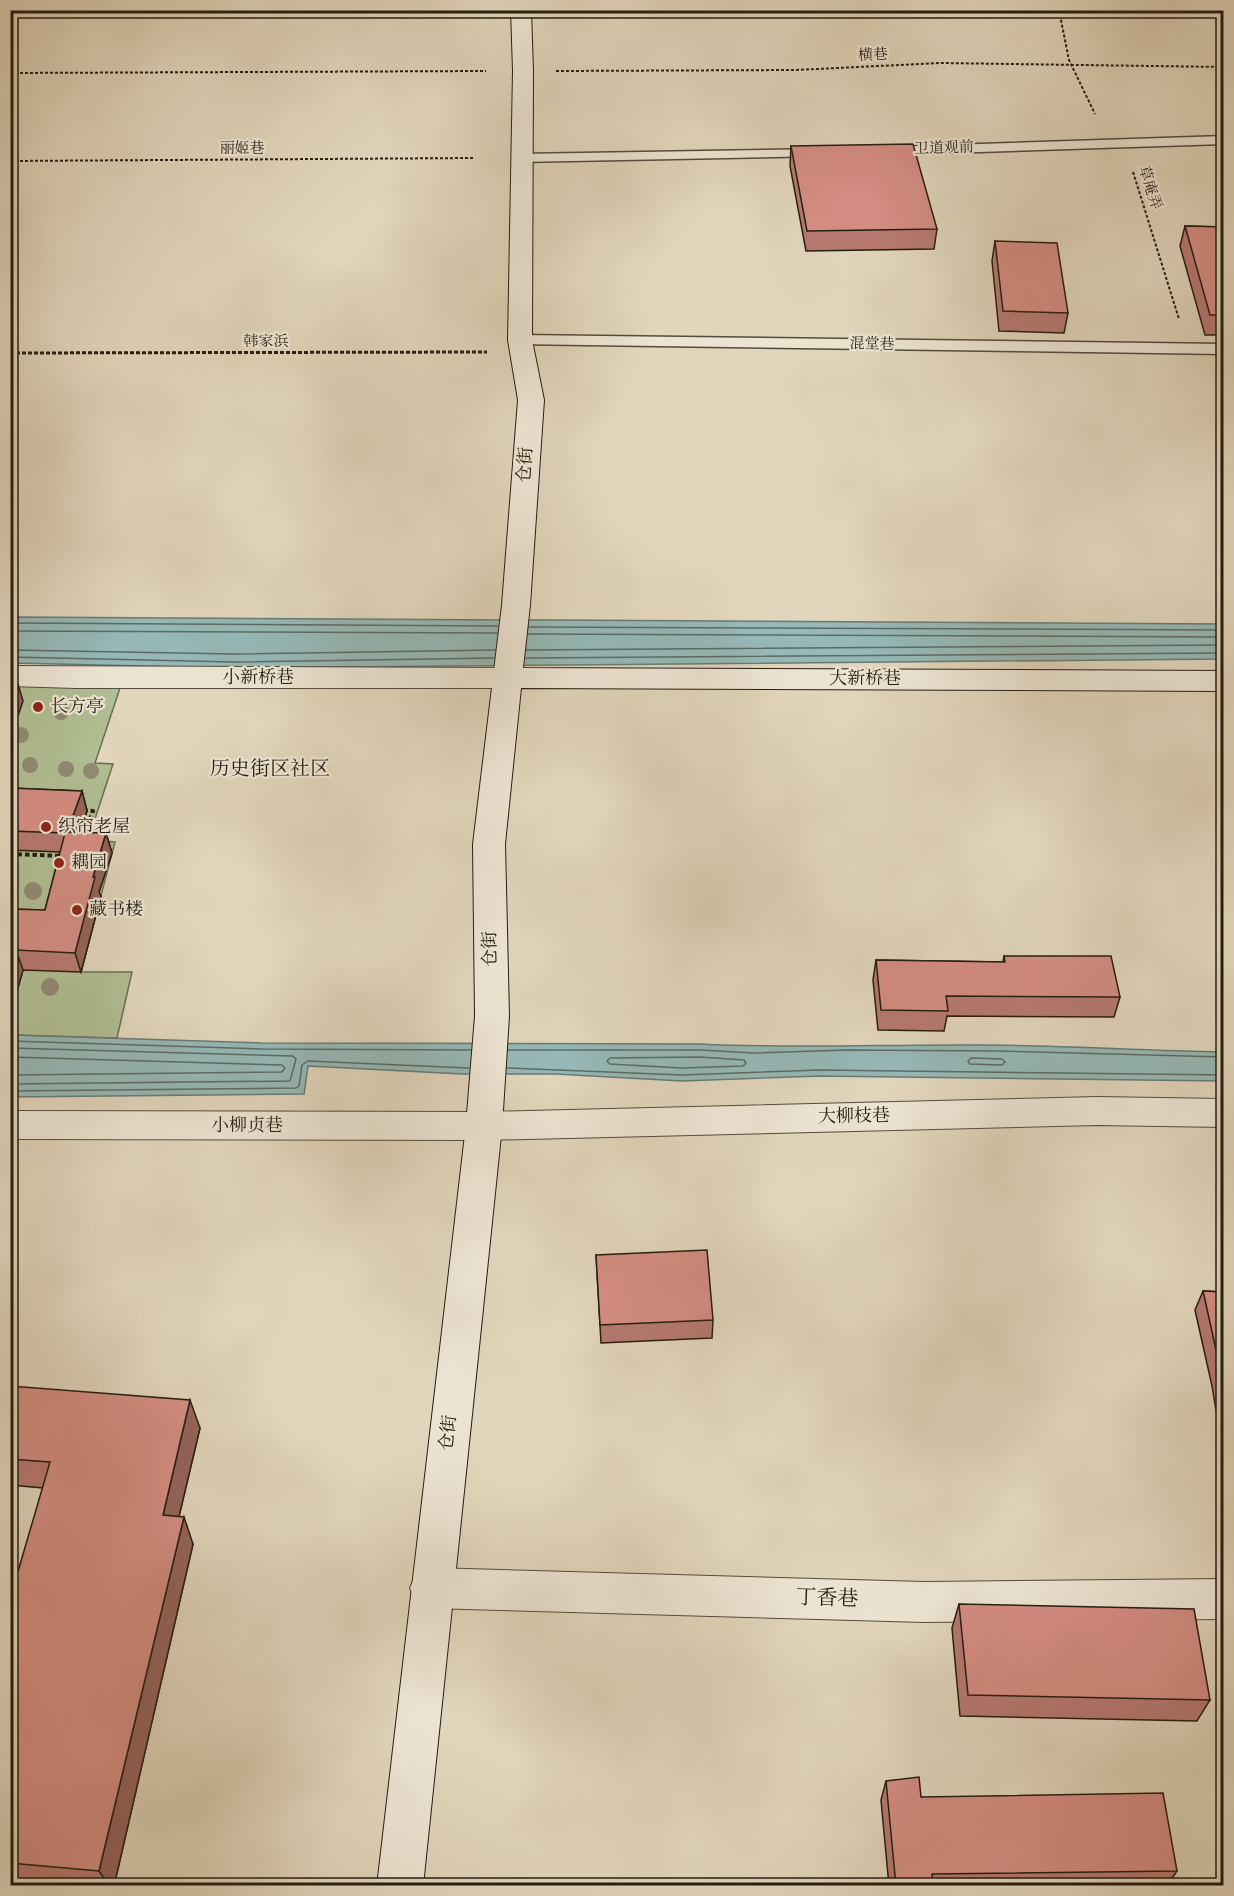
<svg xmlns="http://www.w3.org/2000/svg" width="1234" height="1896" font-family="Vollkorn,'Noto Serif SC',serif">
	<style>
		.green { fill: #b0be92; stroke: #6a6e52; stroke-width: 1.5 }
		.water { fill: #95b8b6; stroke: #687a74; stroke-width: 1.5 }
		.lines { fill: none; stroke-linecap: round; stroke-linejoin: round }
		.shore { stroke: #5d6a64; stroke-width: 1.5 }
		.lane-casing { stroke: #544b3c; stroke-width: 3 }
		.street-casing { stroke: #544b3c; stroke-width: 2 }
		.secondary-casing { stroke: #251d12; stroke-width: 2 }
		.path-far2 { stroke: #251d12; stroke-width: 2; stroke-dasharray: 3 2; stroke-linecap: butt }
		.path-far1 { stroke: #251d12; stroke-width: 3; stroke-dasharray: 4 2; stroke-linecap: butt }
		.path { stroke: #251d12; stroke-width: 4; stroke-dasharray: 4.5 3; stroke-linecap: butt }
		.lane { fill: #ece4d3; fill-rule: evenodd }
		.street { fill: #ece4d3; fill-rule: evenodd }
		.secondary { fill: #ece4d3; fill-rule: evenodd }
		.tree { fill: #918a73 }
		.wall { fill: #b67970; stroke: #251d12; stroke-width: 1.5 }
		.shaded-wall { fill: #94635b; stroke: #251d12; stroke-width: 1.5 }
		.building { fill: #d48d82; stroke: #251d12; stroke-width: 1.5 }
		.poi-dot { fill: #8f2418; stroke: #ece4d3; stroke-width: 2 }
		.labels { text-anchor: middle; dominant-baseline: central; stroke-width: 4.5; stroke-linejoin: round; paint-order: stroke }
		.far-street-label { font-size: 15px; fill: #251d12; stroke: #ece4d3 }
		.street-label { font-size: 18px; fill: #251d12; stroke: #ece4d3 }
		.poi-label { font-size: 18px; fill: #251d12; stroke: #ece4d3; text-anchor: start }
		.neighbourhood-label { font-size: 20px; fill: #251d12; stroke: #ece4d3 }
		.near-street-label { font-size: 21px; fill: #251d12; stroke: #ece4d3 }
	</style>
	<rect width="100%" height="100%" fill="#e1d5bb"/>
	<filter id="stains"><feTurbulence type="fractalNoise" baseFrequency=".00333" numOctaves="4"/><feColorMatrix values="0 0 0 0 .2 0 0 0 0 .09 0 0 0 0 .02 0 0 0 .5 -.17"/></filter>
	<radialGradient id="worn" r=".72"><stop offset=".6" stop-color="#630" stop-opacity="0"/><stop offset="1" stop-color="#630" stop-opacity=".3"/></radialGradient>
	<!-- green -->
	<path class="green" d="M 11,684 L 120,688 L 95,763 L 113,764 L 88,840 L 115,842 L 81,972 L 132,972 L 117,1038 L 11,1035 Z"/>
	<!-- water -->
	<path class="water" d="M 11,617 L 1224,624 L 1223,659 L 234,668 L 11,663 Z
		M 11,1035 L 262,1043 L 700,1044 C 794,1049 889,1044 982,1045 C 1063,1045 1143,1051 1224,1052 L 1223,1081 L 820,1076 L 682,1081 L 556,1074 L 462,1074 L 308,1066 L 304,1094 L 11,1097 Z"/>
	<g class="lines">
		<!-- shore -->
		<path class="shore" d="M 10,623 L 498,626
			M 529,627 L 1224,630
			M 10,631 L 497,633
			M 528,634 L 1224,637
			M 10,650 L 234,654 L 495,650
			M 526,650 L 1224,645
			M 10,657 L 234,662 L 494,658
			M 526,658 L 1224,653
			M 10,1041 L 262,1049 L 471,1050
			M 10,1048 L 293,1056 L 296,1059 L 290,1081 L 10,1084
			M 508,1050 L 700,1050 L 753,1053 L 847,1050 L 996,1051 L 1224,1057
			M 10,1057 L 282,1065 L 285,1068 L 282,1072 L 10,1075
			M 700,1057 L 744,1060 L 746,1063 L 743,1066 L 682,1068 L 610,1064 L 607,1061 L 610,1058 Z
			M 971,1058 L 1002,1059 L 1005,1062 L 1002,1065 L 970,1064 L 968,1061 Z
			M 507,1068 L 682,1075 L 820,1070 L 1224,1075
			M 10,1091 L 296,1088 L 299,1086 L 302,1065 L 308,1061 L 469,1068"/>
		<!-- lane casing -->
		<g class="lane-casing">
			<path id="lane" d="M 1224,136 L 1224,144 L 886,155 L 879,151 L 886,147 Z
				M 820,149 L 827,153 L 825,156 L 520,162 L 513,158 L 520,154 Z
				M 520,335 L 1224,344 L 1224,354 L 514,344 L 512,340 Z"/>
		</g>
		<!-- street casing -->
		<g class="street-casing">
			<path id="street" d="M 10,666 L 506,668 L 516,671 L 521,678 L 516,685 L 506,688 L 76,688 L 10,686 Z
				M 1097,1097 L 1224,1099 L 1224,1127 L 1097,1125 L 484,1140 L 10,1139 L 10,1111 L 484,1112 Z
				M 431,1568 L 925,1582 L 1224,1579 L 1224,1619 L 925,1622 L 431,1608 L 416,1602 L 410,1588 L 416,1574 Z"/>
		</g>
		<!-- secondary casing -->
		<g class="secondary-casing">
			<path id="secondary" d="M 511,10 L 531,10 L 533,71 L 532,340 L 544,400 L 530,605 L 523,668 L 1224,671 L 1224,691 L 521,688 L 505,844 L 509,1016 L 502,1126 L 423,1886 L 377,1886 L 466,1126 L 475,1016 L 473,844 L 502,605 L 518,400 L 508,340 L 513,71 Z"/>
		</g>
		<!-- path-far2 -->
		<path class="path-far2" d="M 1059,10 L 1069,60 L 1095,114
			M 556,71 L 796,70 L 940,63 L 1224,67
			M 10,73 L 486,71
			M 10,161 L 473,158
			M 1133,172 L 1179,319"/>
		<!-- path-far1 -->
		<path class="path-far1" d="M 10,353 L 487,352"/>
		<!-- path -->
		<path class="path" d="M 83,810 L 93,811 L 84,837
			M 10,854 L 64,856"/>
		<!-- lane -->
		<use href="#lane" class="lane"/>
		<!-- street -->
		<use href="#street" class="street"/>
		<!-- secondary -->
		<use href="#secondary" class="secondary"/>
	</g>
	<!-- trees -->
	<g class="tree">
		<circle cx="61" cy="712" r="8"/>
		<circle cx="21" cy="735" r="8"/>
		<circle cx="30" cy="765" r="8"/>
		<circle cx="66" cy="769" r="8"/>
		<circle cx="91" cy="771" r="8"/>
		<circle cx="33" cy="891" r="9"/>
		<circle cx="50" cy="987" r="9"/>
	</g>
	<!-- wall -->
	<path class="wall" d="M 791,146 L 937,229 L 934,249 L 806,251 L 790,166 Z
		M 1185,226 L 1224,227 L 1224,335 L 1205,335 L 1180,246 Z
		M 995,241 L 1068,313 L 1064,333 L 999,331 L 992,261 Z
		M 10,788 L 82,791 L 87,811 L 80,832 L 106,833 L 112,853 L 99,892 L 101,896 L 81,972 L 23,970 L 11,1012 L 10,909 L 45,910 L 60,852 L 10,850 Z
		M 1004,956 L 1120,997 L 1114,1017 L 947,1016 L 944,1031 L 878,1030 L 873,980 L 876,960 L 1003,962 Z
		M 596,1255 L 713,1320 L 712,1338 L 601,1343 Z
		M 1203,1291 L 1224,1292 L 1224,1459 L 1212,1386 L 1195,1310 Z
		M 10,1386 L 200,1428 L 179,1516 L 193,1544 L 114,1886 L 43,1886 L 10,1882 L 10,1599 L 43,1488 L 10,1485 Z
		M 959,1604 L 1210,1700 L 1197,1721 L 960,1716 L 952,1628 Z
		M 886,1781 L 921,1797 L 1177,1871 L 1167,1886 L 889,1886 L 881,1800 Z"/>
	<!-- shaded-wall -->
	<path class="shaded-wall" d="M 17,681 L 23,701 L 10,739 L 10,700 Z
		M 82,791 L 87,811 L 73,852 L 67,832 Z
		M 106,833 L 112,853 L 99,892 L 101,896 L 81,972 L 75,953 L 93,877 Z
		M 16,950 L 23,970 L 11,1012 L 10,969 Z
		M 190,1400 L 200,1428 L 173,1542 L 163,1515 Z
		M 184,1517 L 193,1544 L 114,1886 L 109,1886 L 99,1871 Z"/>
	<!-- building -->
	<path class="building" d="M 913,144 L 937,229 L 807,231 L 791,146 Z
		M 1185,226 L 1224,227 L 1224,315 L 1210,315 Z
		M 995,241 L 1057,243 L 1068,313 L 1003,311 Z
		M 10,680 L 17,681 L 10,700 Z
		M 10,788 L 82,791 L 67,832 L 106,833 L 93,877 L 95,877 L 75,953 L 16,950 L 10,969 L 10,909 L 45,910 L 65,833 L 10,831 Z
		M 1004,956 L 1111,956 L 1120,997 L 946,996 L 948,1011 L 881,1010 L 876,960 L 1005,962 Z
		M 707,1250 L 713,1320 L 600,1325 L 596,1255 Z
		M 1203,1291 L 1224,1292 L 1224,1388 L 1220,1368 Z
		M 10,1386 L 190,1400 L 163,1515 L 184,1517 L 99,1871 L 10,1863 L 10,1599 L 50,1462 L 10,1459 Z
		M 959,1604 L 1194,1609 L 1210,1700 L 968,1695 Z
		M 919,1777 L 921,1797 L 1163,1793 L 1177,1871 L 932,1874 L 933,1886 L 896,1886 L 886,1781 Z"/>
	<!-- markers -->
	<g class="poi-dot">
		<circle cx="38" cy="707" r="6"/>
		<circle cx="46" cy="827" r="6"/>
		<circle cx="59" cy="863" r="6"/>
		<circle cx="77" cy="910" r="6"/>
	</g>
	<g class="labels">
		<!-- far-street labels -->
		<g class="far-street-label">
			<text transform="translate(873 56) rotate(-3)">横巷</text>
			<text x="242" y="149">丽姬巷</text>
			<text transform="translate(944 149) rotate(-2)">卫道观前</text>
			<text transform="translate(1149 188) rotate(72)">草庵弄</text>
			<text x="266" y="342">韩家浜</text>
			<text transform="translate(872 345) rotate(1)">混堂巷</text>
		</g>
		<!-- street labels -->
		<g class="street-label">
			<text transform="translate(526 465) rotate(-86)">仓街</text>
			<text x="258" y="678">小新桥巷</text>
			<text x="865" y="679">大新桥巷</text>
			<text transform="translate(491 949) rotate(-91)">仓街</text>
			<text transform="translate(854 1117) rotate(-1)">大柳枝巷</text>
			<text x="247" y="1126">小柳贞巷</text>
			<text transform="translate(449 1433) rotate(-84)">仓街</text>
		</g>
		<!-- poi labels -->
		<g class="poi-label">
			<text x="50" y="707">长方亭</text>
			<text x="58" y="827">织帘老屋</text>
			<text x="71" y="863">耦园</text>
			<text x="89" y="910">藏书楼</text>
		</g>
		<!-- neighbourhood labels -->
		<g class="neighbourhood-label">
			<text x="270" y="770">历史街区社区</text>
		</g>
		<!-- near-street labels -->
		<g class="near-street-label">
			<text transform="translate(827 1599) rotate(2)">丁香巷</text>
		</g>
	</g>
	<!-- margin -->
	<rect width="1234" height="1896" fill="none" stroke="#e1d5bb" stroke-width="36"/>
	<rect x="12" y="12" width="1210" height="1872" fill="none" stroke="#251d12" stroke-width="3"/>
	<rect x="18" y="18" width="1198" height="1860" fill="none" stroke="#251d12" stroke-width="1.5"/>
	<rect width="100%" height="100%" filter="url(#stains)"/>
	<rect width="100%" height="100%" fill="url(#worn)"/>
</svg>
